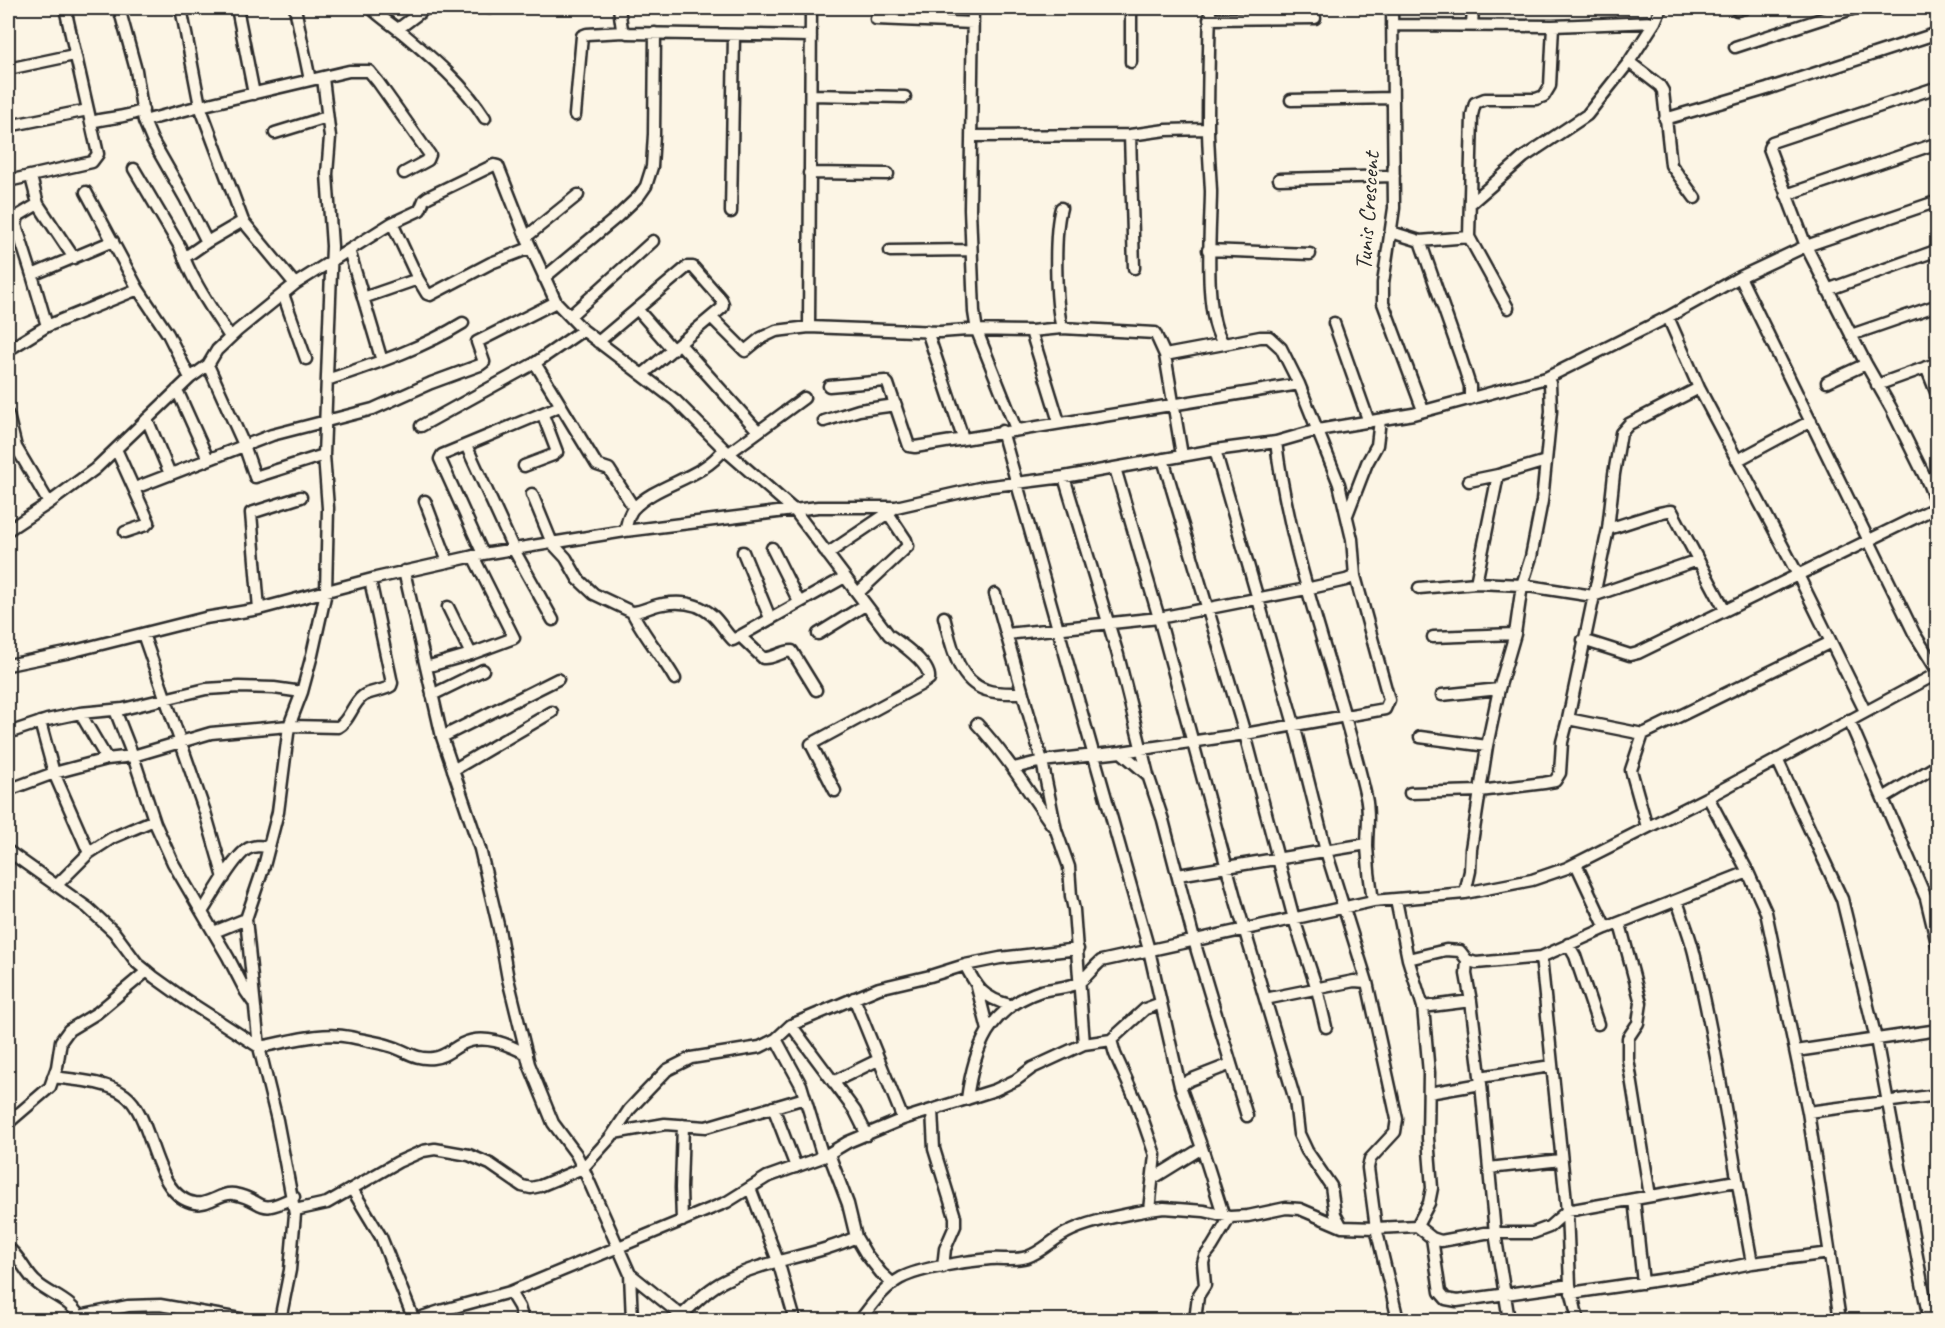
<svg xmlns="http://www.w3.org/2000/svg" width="1945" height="1328" font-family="Caveat,sans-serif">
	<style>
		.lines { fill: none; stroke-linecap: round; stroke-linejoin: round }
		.minor-casing { stroke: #2b2b2b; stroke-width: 15 }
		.minor { stroke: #fcf5e5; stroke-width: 10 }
		.labels { text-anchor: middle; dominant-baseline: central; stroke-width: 5; stroke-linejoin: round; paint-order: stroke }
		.street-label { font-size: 24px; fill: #2b2b2b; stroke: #fcf5e5 }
	</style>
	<rect width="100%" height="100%" fill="#fcf5e5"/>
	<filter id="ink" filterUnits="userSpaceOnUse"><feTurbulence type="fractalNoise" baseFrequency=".0167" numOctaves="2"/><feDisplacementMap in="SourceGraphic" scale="12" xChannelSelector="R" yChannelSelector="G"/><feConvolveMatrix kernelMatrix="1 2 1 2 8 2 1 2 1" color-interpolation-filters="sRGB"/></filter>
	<g filter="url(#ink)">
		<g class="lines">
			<!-- minor casing -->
			<g class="minor-casing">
				<path id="minor" d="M 119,8 L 136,70 L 144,121 L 152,140 L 185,198 L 207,242 L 184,258
					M 181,8 L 200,106 L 243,221 L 207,242
					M 237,8 L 254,94
					M 295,8 L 310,80
					M 371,8 C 380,17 390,23 400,31 C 430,56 464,84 485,118
					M 489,8 L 490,8
					M 619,8 L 622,29 L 627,33 L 811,36
					M 811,8 L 809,327 L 940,332 L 967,330 L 1031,331 L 1062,328
					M 973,8 L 970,209 L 974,312 L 977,331 L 1016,429
					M 1131,8 L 1131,62
					M 1392,8 L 1394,208 L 1383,283 L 1383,303 L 1423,410
					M 1737,10 L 1745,8
					M 876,19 L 973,23
					M 1209,19 L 1315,18
					M 1392,25 L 1553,26 L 1655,22
					M 1472,25 L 1473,8
					M 398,29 L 426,8
					M 1735,47 L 1855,8
					M 1629,62 L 1660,86 L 1663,91 L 1671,165 L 1695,198
					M 8,69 L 74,55
					M 1938,87 L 1772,142 L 1769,148 L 1806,246 L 1866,364 L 1891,408 L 1928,483 L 1938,508
					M 812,95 L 905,97
					M 1291,100 L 1393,98
					M 575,115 L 582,36 L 587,34 L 624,32
					M 1665,119 L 1767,89 L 1938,33
					M 144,121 L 200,106 L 349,71 L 369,71 L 378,82 L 430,155 L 428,160 L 404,173
					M 91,122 C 109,117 126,118 143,110
					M 8,126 L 88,110
					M 275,133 L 327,117
					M 1130,135 L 1134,268
					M 971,136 L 1130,135 L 1166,130 L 1208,129
					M 134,169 L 180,247 C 191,280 212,309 230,337
					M 809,173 L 888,174
					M 31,177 L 38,204 L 18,216 L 16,225 L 32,275
					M 1279,179 L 1394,176
					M 8,181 L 92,162 L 98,154 L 65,8
					M 86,192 L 138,289 L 168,334 L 190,378
					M 1786,195 L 1938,143
					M 1938,201 L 1806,246 L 1740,277 L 1914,633 L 1938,672
					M 38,204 L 74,258
					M 1470,204 L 1524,157 L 1587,115 L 1629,62 L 1655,22 L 1661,8
					M 1061,208 C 1054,233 1055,302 1062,328 L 1155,333 L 1165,355
					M 731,212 L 734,35
					M 243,221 L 295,284
					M 1391,232 L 1420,241 L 1469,237
					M 526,237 L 578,195
					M 1420,241 L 1461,358 L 1470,386 L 1470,399
					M 349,250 L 382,361
					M 1208,250 L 1310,254
					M 890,251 L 970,250
					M 544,278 L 617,217 L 639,196 L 646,186 L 652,167 L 654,134 L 655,33
					M 418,279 L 427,294 L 430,295 L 491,263 L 530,248
					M 1827,290 L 1938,250
					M 283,294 L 306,359
					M 363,298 L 418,279 L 392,223
					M 1508,308 L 1469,237 L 1472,115 L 1475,103 L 1485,99 L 1536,99 L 1544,96 L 1550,86 L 1553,26
					M 637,309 L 673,350
					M 570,316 L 653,241
					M 1668,317 L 1699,388 L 1798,575 L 1865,711
					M 712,318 L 745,351 L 761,338 L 776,331 L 809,327
					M 1334,323 L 1369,422
					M 47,326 L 32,275 L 113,241
					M 927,331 L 963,438
					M 1031,331 L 1059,422
					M 1851,335 L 1938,305
					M 598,342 L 687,267 L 693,267 L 721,299 L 723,304 L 722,308 L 642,375
					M 680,344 L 758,431
					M 8,350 L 47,326 L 138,289
					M 535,363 L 597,465 L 609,469 L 634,508
					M 208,365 L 244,445 L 255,477 L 324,455
					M 1926,367 L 1938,397
					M 327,380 C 374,364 421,349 463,323
					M 1827,382 L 1866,364
					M 1877,385 L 1938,363
					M 829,386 L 885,381 L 888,384 L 909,446 L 915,447 L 1299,384
					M 177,390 L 208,459
					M 8,415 L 16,447 L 49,503
					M 147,419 L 170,474
					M 824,421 L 859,410 L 896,405
					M 421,426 L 535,363 L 583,330
					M 1002,431 L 1149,950 L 1161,1003
					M 1276,442 C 1291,565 1339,677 1366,797 C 1370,814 1367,829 1367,847 C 1368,865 1370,883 1373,901
					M 466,445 L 514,550 L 553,620
					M 116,449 L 149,522 L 146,525 L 125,532
					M 1215,450 L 1294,724 L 1326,851 L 1367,982 L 1354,981 L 1265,999
					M 729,453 L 804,398
					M 1182,455 L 1165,355 L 1224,344
					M 1163,459 L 1245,734 L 1294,919 L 1317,989 L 1326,1027
					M 1738,460 L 1811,421
					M 524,466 L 553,455 L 557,452 L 543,415
					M 1115,468 L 1159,618 L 1236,901 L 1295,1100 L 1299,1134 L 1307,1151 L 1331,1186 L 1335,1214 L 1342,1227
					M 1064,477 L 1118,655 L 1148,775 L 1163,820 L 1197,951 L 1231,1064 L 1190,1080 L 1180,1086
					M 1469,481 L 1498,475 L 1546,461
					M 135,488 L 272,435 L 373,409 L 431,383 L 480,365 L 484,362 L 477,342 L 556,302
					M 532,494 L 552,543 L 566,558 L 578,579 L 594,594 L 632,612 C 643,612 652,605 663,604 C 680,601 698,603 712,615 C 720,622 725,632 733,640 L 845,577
					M 425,501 L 448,562
					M 1347,515 L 1367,463 L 1377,445 L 1380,420
					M 1608,529 C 1620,526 1665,509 1672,511 L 1725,610
					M 8,530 L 49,503 L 95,469 L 190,378 L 208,365 L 217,350 L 237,331 L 295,284 L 392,223 L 420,210 L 424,200 L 428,197 L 494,165 L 498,166 L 526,237 L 556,302 L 583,330 L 675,400 L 724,449 L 795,511 L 889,635 C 900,643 931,664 929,679 L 922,684 L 811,744 L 835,791
					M 625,531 C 627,523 628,515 633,509 C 657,483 701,480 724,449
					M 772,548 L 799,602
					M 743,552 L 770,618
					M 483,554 L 440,459 L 442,455 L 560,406
					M 827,554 L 888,513
					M 404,571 L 442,737 L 480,849 L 499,929 L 508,979 L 529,1064 L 553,1123 L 576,1154 L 583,1168 L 630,1274 L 687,1320
					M 1476,583 L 1498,475
					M 1419,588 L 1476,583 L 1522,585 L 1593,596 L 1698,560
					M 858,593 L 908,546 L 906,540 L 888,513 L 896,507
					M 995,594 L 1042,761 L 1056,830 L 1069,867 L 1071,896 L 1074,910 L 1084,1044
					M 448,607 L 471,654
					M 259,609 L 251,513 L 301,497
					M 632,612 C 644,636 662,656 675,679
					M 944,617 C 951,643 957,681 986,690 C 997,694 1012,693 1023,693
					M 143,634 L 205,812 L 224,878
					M 818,634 L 865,605
					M 1007,634 L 1159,618 L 1306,589 L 1346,580 L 1355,576 L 1352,539 L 1339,484 L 1299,384 L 1281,348 L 1269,337 L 1260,337 L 1224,344 C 1202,317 1211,226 1211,191 C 1210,169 1208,148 1208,127 C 1208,87 1209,47 1210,8
					M 740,636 L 763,658 C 773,659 782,651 792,651 L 816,690
					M 1433,637 L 1515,634
					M 1583,640 L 1630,655 L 1638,653 L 1937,507
					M 8,665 L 66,653 L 205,618 L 259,609 L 376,578 L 483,554 L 625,531 L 818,507 L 896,507 L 984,487 L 1064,477 L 1215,450 L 1276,442 L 1318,430 L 1413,414 L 1546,378 L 1668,317 L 1740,277
					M 426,667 L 471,654 L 514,638 L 473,556
					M 432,695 L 483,670
					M 1442,695 L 1499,689
					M 115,710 L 133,756 L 155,823 L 173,863 L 228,957 L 246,992 L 253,1002
					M 80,713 L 107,759
					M 1568,719 L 1643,734 L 1831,642
					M 1849,720 L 1926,898 L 1938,948
					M 40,722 L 54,773 L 89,853
					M 977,724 C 1006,755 1028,791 1052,825
					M 8,733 L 47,720 L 80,713 L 123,709 L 206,689 L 239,687 L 274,688 L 302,692
					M 1643,734 L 1631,770 L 1647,827
					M 442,737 L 558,679
					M 1420,737 L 1487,746
					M 1121,752 L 1148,775
					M 1777,759 L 1842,899 L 1876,1039 L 1929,1320
					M 1014,768 L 1042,761 L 1121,752 L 1245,734 L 1385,709 L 1389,700 L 1355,576
					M 453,770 L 552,712
					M 8,790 L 54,773 L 107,759 L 133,756 L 211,733 L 289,726 L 338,727 C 350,720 352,704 363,696 C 370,691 383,691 391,686 L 392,683 L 370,580
					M 1410,793 L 1480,791 L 1544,783 L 1555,781 L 1560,773 L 1562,742 L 1568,719 L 1608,529 L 1614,474 L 1621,433 L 1629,424 L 1699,388
					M 1708,797 L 1748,872 L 1766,912 L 1808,1112 L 1840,1320
					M 1883,798 L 1938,765
					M 8,851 L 88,908 L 114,932 L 137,963 L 154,977 L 186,1000 L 259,1047 C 288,1042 321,1031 350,1037 C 363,1040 377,1042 390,1046 C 405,1050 415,1060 433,1058 C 445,1057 452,1049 462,1044 C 484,1033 507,1044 527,1054
					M 1576,864 L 1606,928
					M 1178,875 L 1367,844
					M 57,885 L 89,853 L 112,838 L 154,820
					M 1465,893 L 1470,871 L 1471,849 L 1487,746 L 1499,689 L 1515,634 L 1522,585 L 1531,557 L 1542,501 L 1551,411 L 1550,383 L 1546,378
					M 1396,900 L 1408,959 L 1423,1007 L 1429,1073 L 1428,1138 L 1432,1188 L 1429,1203 L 1417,1226
					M 1677,901 C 1683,919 1691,938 1695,957 C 1719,1058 1733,1161 1752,1263
					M 202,912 C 212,897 232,860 246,850 C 253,845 261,846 269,847
					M 1620,924 L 1641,1003 L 1638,1023 L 1628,1038 L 1628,1059 L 1650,1196
					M 214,932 L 246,919
					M 1568,944 L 1575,956 L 1598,1024
					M 1408,959 L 1446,950 L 1460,951 L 1467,960 L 1476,963 L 1541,957
					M 1467,960 L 1466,974 L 1471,1001 L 1481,1084 L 1495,1233 L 1509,1320
					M 965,965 C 977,988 983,998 1010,1005
					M 1367,982 L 1397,1119 L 1395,1132 L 1370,1159 L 1368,1168 L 1376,1228 L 1398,1320
					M 977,987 L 988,1030
					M 854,998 L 903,1119
					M 1423,1007 L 1471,1001
					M 791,1025 L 855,1111 L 867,1135
					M 776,1039 L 801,1085 L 823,1157
					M 1796,1051 L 1938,1030
					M 1231,1064 L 1247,1116
					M 53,1077 C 75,1080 106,1081 125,1095 C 155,1117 152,1196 195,1203 C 208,1206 220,1192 234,1194 C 267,1200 254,1217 294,1197
					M 1480,1077 L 1551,1066
					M 833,1082 L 878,1060
					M 1429,1093 L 1481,1084
					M 967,1099 C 974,1048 989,1008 1041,991 C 1053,988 1072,988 1081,981 C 1088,975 1094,967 1101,961 L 1373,901 L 1465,893 L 1532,880 L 1567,868 L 1708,797 L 1938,673
					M 773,1107 L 796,1167
					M 932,1110 L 934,1149 L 955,1217 L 955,1226 L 945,1249 L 943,1267
					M 1808,1112 L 1938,1095
					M 8,1123 L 50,1087 L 57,1067 L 61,1041 L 69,1030 L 97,1013 L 147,971
					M 614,1133 L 665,1124 L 706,1127 L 805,1098
					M 1202,1148 L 1223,1214
					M 829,1154 L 848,1204 L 856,1237 L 866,1254 L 881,1273 L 893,1284
					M 1489,1168 L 1561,1160
					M 750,1188 L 778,1261 L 795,1320
					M 352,1189 L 381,1237 L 414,1320
					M 1634,1199 L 1643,1283
					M 295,1210 L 327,1203 L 398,1162 L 423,1151 L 435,1149 L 469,1155 L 490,1164 L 522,1186 L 531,1188 L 540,1186 L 583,1168 L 611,1137 L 629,1110 L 645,1093 L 667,1070 L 691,1058 L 760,1047 L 776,1039 L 791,1025 L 879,988 L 930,976 L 965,965 L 1000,958 L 1078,949
					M 1149,1210 L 1164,1208 L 1204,1211 L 1230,1217 L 1248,1216 L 1286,1208 L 1300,1209 L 1342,1227 L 1376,1228 L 1417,1226 L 1432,1238 L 1441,1241 L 1485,1233 L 1533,1233 L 1549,1227 L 1567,1211 L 1736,1181
					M 682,1221 L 681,1188 L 683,1125
					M 1432,1238 L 1440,1292 L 1446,1299 L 1457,1301 L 1570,1285
					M 8,1248 C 21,1257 25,1274 38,1284 C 51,1295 75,1302 80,1320
					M 630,1274 L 632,1320
					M 510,1292 L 519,1307 L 523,1320
					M 1571,1293 L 1694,1275 L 1752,1263 L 1830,1253
					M 79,1316 L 128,1306 L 160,1305 L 246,1320
					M 681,1316 C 695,1303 708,1289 724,1281 C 766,1259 814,1257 856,1237
					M 280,1320 L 290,1270 L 295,1214 L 277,1120 L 259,1047 L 246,919 L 264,866 L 278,812 L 289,726 L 302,692 L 312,655 L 326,592 L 328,508 L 324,455 L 332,246 L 327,174 L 330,137 L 323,78
					M 413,1320 L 440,1311 L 510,1292 L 727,1202 L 767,1177 L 823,1157 L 848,1142 L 903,1119 L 995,1090 L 1016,1080 L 1032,1068 L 1084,1044 L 1111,1040 L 1145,1009 L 1161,1003 L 1180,1086 L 1202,1148 L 1152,1179
					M 860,1320 C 872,1305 883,1288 901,1278 C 920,1268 968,1261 990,1259 C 1003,1258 1014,1261 1027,1257 C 1042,1252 1052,1240 1066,1233 C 1087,1221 1125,1215 1149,1210 L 1155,1155 L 1137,1103 L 1115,1054 L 1111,1040
					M 1195,1320 L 1198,1296 L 1205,1285 L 1203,1263 L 1205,1256 L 1212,1247 L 1230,1217
					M 1578,1320 L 1570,1285 L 1567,1211 L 1541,957 L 1606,928 L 1748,872"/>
			</g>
			<!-- minor -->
			<use href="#minor" class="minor"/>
		</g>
	</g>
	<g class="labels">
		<!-- street labels -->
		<g class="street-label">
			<text transform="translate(1367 211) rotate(-86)">Tunis Crescent</text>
		</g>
	</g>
	<!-- margin -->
	<rect width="1945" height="1328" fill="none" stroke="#fcf5e5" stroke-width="30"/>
	<rect x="15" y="15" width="1915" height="1298" fill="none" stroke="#2b2b2b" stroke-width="2" filter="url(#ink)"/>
</svg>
